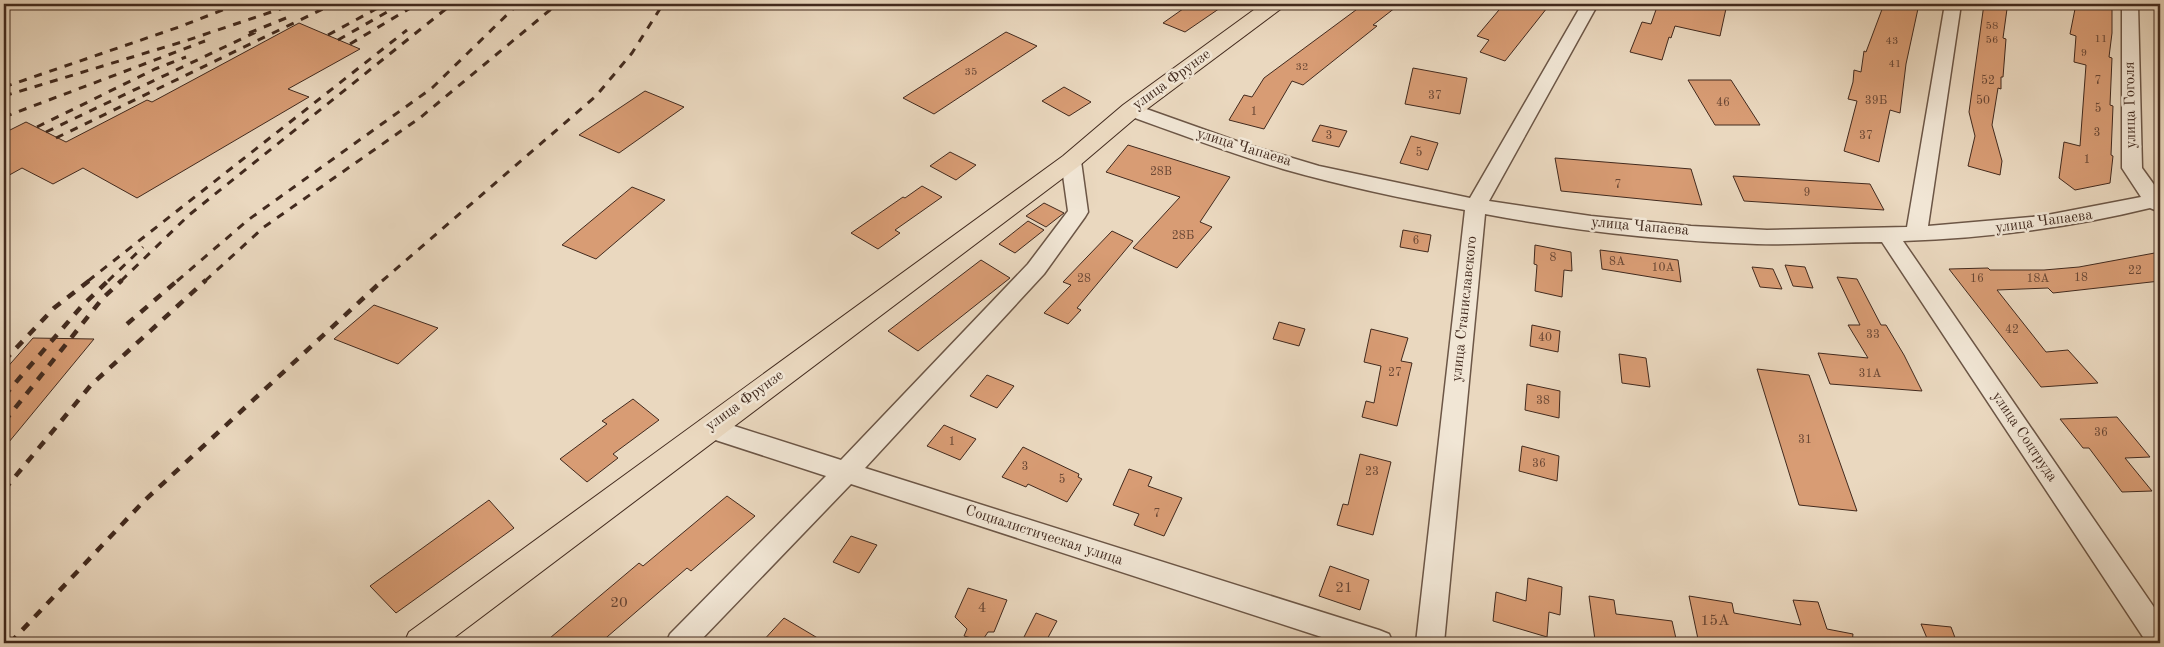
<svg xmlns="http://www.w3.org/2000/svg" width="2164" height="647" font-family="'Old Standard TT',serif">
	<style>
		.building { fill: #d89c74; stroke: #422a1e }
		.lines { fill: none; stroke-linecap: round; stroke-linejoin: round }
		.street-casing { stroke: #6c5646; stroke-width: 3 }
		.primary-casing { stroke: #422a1e; stroke-width: 2 }
		.street { fill: #f1e6d5; fill-rule: evenodd }
		.primary { fill: #ead8bf; fill-rule: evenodd }
		.rail-far1 { stroke: #422a1e; stroke-width: 3; stroke-dasharray: 8 8; stroke-linecap: butt }
		.rail { stroke: #422a1e; stroke-width: 4.5; stroke-dasharray: 9 9; stroke-linecap: butt }
		.labels { text-anchor: middle; dominant-baseline: central; stroke-width: 5; stroke-linejoin: round; paint-order: stroke }
		.far-number-label { font-size: 11px; fill: #684634 }
		.number-label { font-size: 12px; fill: #684634 }
		.street-label { font-size: 15px; fill: #422a1e; stroke: #f1e6d5 }
		.near-number-label { font-size: 15px; fill: #684634 }
	</style>
	<rect width="100%" height="100%" fill="#ead8bf"/>
	<filter id="stains"><feTurbulence type="fractalNoise" baseFrequency=".004" numOctaves="4"/><feColorMatrix values="0 0 0 0 .2 0 0 0 0 .09 0 0 0 0 .02 0 0 0 .5 -.17"/></filter>
	<radialGradient id="worn" r=".72"><stop offset=".6" stop-color="#630" stop-opacity="0"/><stop offset="1" stop-color="#630" stop-opacity=".3"/></radialGradient>
	<!-- building -->
	<path class="building" d="M 1190,4 L 1226,4 L 1185,32 L 1163,23 Z
		M 1364,4 L 1400,4 L 1373,25 L 1377,26 L 1303,85 L 1292,81 L 1264,129 L 1229,120 L 1244,95 L 1252,97 L 1264,78 Z
		M 1504,4 L 1534,4 L 1547,8 L 1505,61 L 1480,52 L 1489,40 L 1477,36 Z
		M 1658,4 L 1681,4 L 1700,8 L 1702,4 L 1727,4 L 1720,36 L 1675,26 L 1671,38 L 1669,37 L 1662,60 L 1630,52 L 1642,22 L 1651,24 Z
		M 1884,4 L 1919,4 L 1906,64 L 1900,113 L 1890,110 L 1879,162 L 1844,151 L 1857,101 L 1848,99 L 1853,82 L 1854,70 L 1861,72 L 1864,51 L 1866,52 Z
		M 1984,4 L 2007,9 L 2003,38 L 2006,39 L 2003,77 L 2001,77 L 2001,89 L 1998,88 L 1992,125 L 2002,161 L 2000,175 L 1968,166 L 1975,136 L 1969,112 Z
		M 2076,4 L 2099,4 L 2112,7 L 2112,33 L 2109,57 L 2112,58 L 2110,105 L 2113,106 L 2111,155 L 2113,156 L 2110,183 L 2075,190 L 2059,178 L 2064,142 L 2080,146 L 2086,65 L 2074,62 L 2076,36 L 2070,34 Z
		M 299,23 L 360,49 L 288,89 L 309,97 L 137,198 L 83,168 L 53,184 L 22,168 L 4,178 L 4,133 L 26,122 L 66,142 L 147,100 L 152,102 Z
		M 1006,32 L 1037,46 L 934,114 L 903,98 Z
		M 1413,68 L 1467,78 L 1460,114 L 1405,104 Z
		M 1688,80 L 1731,80 L 1760,125 L 1715,125 Z
		M 1064,87 L 1091,102 L 1069,116 L 1042,101 Z
		M 645,91 L 684,107 L 619,153 L 579,135 Z
		M 1320,125 L 1347,131 L 1339,147 L 1312,141 Z
		M 1411,136 L 1438,143 L 1428,170 L 1400,163 Z
		M 1128,145 L 1230,177 L 1200,222 L 1212,227 L 1177,268 L 1133,248 L 1180,197 L 1106,172 Z
		M 950,152 L 976,165 L 956,180 L 930,166 Z
		M 1555,158 L 1691,169 L 1702,205 L 1561,191 Z
		M 1733,176 L 1870,184 L 1884,210 L 1744,201 Z
		M 922,186 L 942,197 L 895,230 L 900,233 L 878,249 L 851,233 L 903,197 L 905,198 Z
		M 632,187 L 665,200 L 596,259 L 562,245 Z
		M 1044,203 L 1064,213 L 1046,227 L 1026,216 Z
		M 1028,221 L 1044,230 L 1015,253 L 999,244 Z
		M 1403,230 L 1431,235 L 1428,252 L 1400,247 Z
		M 1112,231 L 1133,241 L 1077,308 L 1081,310 L 1068,324 L 1044,313 L 1071,285 L 1063,282 Z
		M 1535,245 L 1571,252 L 1572,271 L 1564,270 L 1562,297 L 1535,291 L 1537,265 L 1534,264 Z
		M 1600,250 L 1678,260 L 1681,282 L 1602,269 Z
		M 2160,252 L 2160,281 L 2053,293 L 2048,288 L 1997,290 L 2046,352 L 2068,350 L 2098,383 L 2041,387 L 1949,269 L 1988,268 L 1990,270 L 2044,270 L 2079,267 Z
		M 981,260 L 1010,278 L 918,351 L 888,331 Z
		M 1785,265 L 1805,267 L 1813,288 L 1793,286 Z
		M 1752,267 L 1773,269 L 1782,289 L 1760,287 Z
		M 1837,277 L 1857,279 L 1881,325 L 1886,325 L 1904,355 L 1922,391 L 1830,384 L 1818,353 L 1868,358 L 1848,325 L 1860,325 Z
		M 374,305 L 438,328 L 398,364 L 334,339 Z
		M 1279,322 L 1305,329 L 1299,346 L 1273,339 Z
		M 1532,325 L 1560,331 L 1558,352 L 1530,346 Z
		M 1371,329 L 1408,338 L 1401,361 L 1412,363 L 1397,426 L 1362,417 L 1366,401 L 1374,403 L 1381,366 L 1364,362 Z
		M 33,338 L 94,339 L 4,448 L 4,371 Z
		M 1619,354 L 1646,358 L 1650,387 L 1622,383 Z
		M 1757,369 L 1809,375 L 1857,511 L 1799,505 Z
		M 987,375 L 1014,386 L 997,408 L 970,396 Z
		M 1527,384 L 1560,391 L 1559,418 L 1525,410 Z
		M 633,399 L 659,420 L 613,454 L 618,458 L 587,482 L 560,459 L 607,424 L 602,421 Z
		M 2117,417 L 2150,457 L 2125,458 L 2152,491 L 2122,492 L 2089,448 L 2083,448 L 2060,419 Z
		M 944,425 L 976,439 L 960,460 L 927,446 Z
		M 1522,446 L 1559,456 L 1557,481 L 1519,471 Z
		M 1023,447 L 1079,474 L 1078,477 L 1082,479 L 1067,502 L 1028,484 L 1026,487 L 1002,477 Z
		M 1360,454 L 1391,462 L 1373,535 L 1337,525 L 1343,504 L 1348,505 Z
		M 1129,469 L 1152,477 L 1148,486 L 1182,498 L 1164,536 L 1134,525 L 1139,514 L 1113,505 Z
		M 727,496 L 755,516 L 691,571 L 687,568 L 600,643 L 544,643 L 639,563 L 643,566 Z
		M 489,500 L 514,528 L 396,613 L 370,586 Z
		M 851,536 L 877,545 L 859,573 L 833,562 Z
		M 1330,566 L 1369,580 L 1360,610 L 1319,596 Z
		M 1528,578 L 1562,587 L 1560,615 L 1549,612 L 1547,637 L 1493,621 L 1496,592 L 1526,601 Z
		M 968,588 L 1007,600 L 994,632 L 988,632 L 982,641 L 964,636 L 967,629 L 955,617 Z
		M 1589,596 L 1614,600 L 1616,614 L 1672,621 L 1677,643 L 1615,643 L 1595,640 Z
		M 1689,596 L 1732,603 L 1734,613 L 1801,625 L 1793,600 L 1818,602 L 1827,629 L 1853,634 L 1852,643 L 1715,643 L 1714,641 L 1698,639 Z
		M 1036,613 L 1057,621 L 1045,643 L 1021,643 Z
		M 784,618 L 826,643 L 761,643 Z
		M 1921,624 L 1951,627 L 1957,643 L 1929,643 Z"/>
	<g class="lines">
		<!-- street casing -->
		<g class="street-casing">
			<path id="street" d="M 1582,4 L 1598,4 L 1489,201 L 1591,216 L 1691,226 L 1767,230 L 1907,227 L 1945,4 L 1961,4 L 1928,226 L 2042,216 L 2141,197 L 2122,168 L 2122,4 L 2138,4 L 2142,168 L 2160,193 L 2160,212 L 2150,208 C 2069,228 1986,238 1903,241 L 2160,616 L 2160,643 L 2147,643 L 1882,242 C 1840,242 1798,245 1757,244 C 1666,241 1574,231 1485,214 L 1444,643 L 1416,643 L 1465,210 C 1404,199 1343,186 1283,169 C 1229,153 1177,133 1124,114 L 1122,110 L 1124,106 L 1131,104 L 1138,106 L 1242,143 L 1319,166 L 1470,198 Z
				M 1071,155 L 1078,157 L 1081,161 L 1088,212 L 1085,217 L 1044,274 L 865,468 L 1379,630 L 1389,634 L 1393,643 L 1340,643 L 851,484 L 698,643 L 666,643 L 670,634 L 826,476 L 700,435 L 697,428 L 700,421 L 709,418 L 841,460 L 1028,264 L 1068,211 L 1061,161 L 1064,157 Z"/>
		</g>
		<!-- primary casing -->
		<g class="primary-casing">
			<path id="primary" d="M 1262,4 L 1285,4 L 1282,8 L 1139,115 L 1079,166 L 447,643 L 404,643 L 409,632 L 1063,156 L 1123,105 Z"/>
		</g>
		<!-- street -->
		<use href="#street" class="street"/>
		<!-- primary -->
		<use href="#primary" class="primary"/>
		<!-- rail-far1 -->
		<path class="rail-far1" d="M 249,33 L 291,16
			M 328,35 L 385,4
			M 338,40 L 401,4
			M 350,44 L 417,4
			M 4,87 L 179,27 L 238,4
			M 4,96 L 185,41 L 295,4
			M 4,117 L 205,41
			M 37,127 L 155,69 L 186,57
			M 46,132 L 256,32
			M 56,138 L 333,4
			M 88,281 L 407,30
			M 108,281 L 143,247
			M 121,281 L 189,215 L 452,4
			M 177,281 L 248,220 L 432,88 L 518,4
			M 205,281 L 264,227 L 421,117 L 550,10 L 553,4
			M 382,281 L 596,96 L 632,53 L 663,4"/>
		<!-- rail -->
		<path class="rail" d="M 127,324 L 178,280
			M 4,361 L 54,308 L 90,280
			M 4,396 L 81,307 L 109,280
			M 4,422 L 102,299 L 122,280
			M 4,490 L 91,385 L 206,280
			M 10,643 L 144,501 L 383,280"/>
	</g>
	<g class="labels">
		<!-- far-number labels -->
		<g class="far-number-label">
			<text x="1992" y="26">58</text>
			<text x="2101" y="39">11</text>
			<text x="1992" y="40">56</text>
			<text x="1892" y="41">43</text>
			<text x="2084" y="53">9</text>
			<text x="1895" y="64">41</text>
			<text x="1302" y="67">32</text>
			<text x="971" y="72">35</text>
		</g>
		<!-- number labels -->
		<g class="number-label">
			<text x="1988" y="81">52</text>
			<text x="2098" y="81">7</text>
			<text x="1435" y="96">37</text>
			<text x="1876" y="101">39Б</text>
			<text x="1983" y="101">50</text>
			<text x="1723" y="103">46</text>
			<text x="2098" y="109">5</text>
			<text x="1254" y="112">1</text>
			<text x="2097" y="133">3</text>
			<text x="1329" y="136">3</text>
			<text x="1866" y="136">37</text>
			<text x="1419" y="153">5</text>
			<text x="2087" y="160">1</text>
			<text x="1161" y="172">28В</text>
			<text x="1618" y="185">7</text>
			<text x="1807" y="193">9</text>
			<text x="1183" y="236">28Б</text>
			<text x="1416" y="241">6</text>
			<text x="1553" y="258">8</text>
			<text x="1617" y="262">8А</text>
			<text x="1663" y="268">10А</text>
			<text x="2135" y="271">22</text>
			<text x="2081" y="278">18</text>
			<text x="1084" y="279">28</text>
			<text x="1977" y="279">16</text>
			<text x="2038" y="279">18А</text>
			<text x="2012" y="330">42</text>
			<text x="1873" y="335">33</text>
			<text x="1545" y="338">40</text>
			<text x="1395" y="373">27</text>
			<text x="1870" y="374">31А</text>
			<text x="1543" y="401">38</text>
			<text x="2101" y="433">36</text>
			<text x="1805" y="440">31</text>
			<text x="952" y="442">1</text>
			<text x="1539" y="464">36</text>
			<text x="1025" y="467">3</text>
			<text x="1372" y="472">23</text>
			<text x="1062" y="480">5</text>
			<text x="1157" y="514">7</text>
		</g>
		<!-- street labels -->
		<g class="street-label">
			<text transform="translate(1172 80) rotate(-36)">улица Фрунзе</text>
			<text transform="translate(2131 105) rotate(-91)">улица Гоголя</text>
			<text transform="translate(1244 148) rotate(17)">улица Чапаева</text>
			<text transform="translate(2044 222) rotate(-8)">улица Чапаева</text>
			<text transform="translate(1640 227) rotate(5)">улица Чапаева</text>
			<text transform="translate(1465 309) rotate(-84)">улица Станиславского</text>
			<text transform="translate(745 401) rotate(-36)">улица Фрунзе</text>
			<text transform="translate(2024 437) rotate(56)">улица Соцтруда</text>
			<text transform="translate(1044 536) rotate(18)">Социалистическая улица</text>
		</g>
		<!-- near-number labels -->
		<g class="near-number-label">
			<text x="1344" y="588">21</text>
			<text x="619" y="603">20</text>
			<text x="982" y="608">4</text>
			<text x="1715" y="621">15А</text>
		</g>
	</g>
	<!-- margin -->
	<rect width="2164" height="647" fill="none" stroke="#ead8bf" stroke-width="20"/>
	<rect x="5" y="5" width="2154" height="637" fill="none" stroke="#422a1e" stroke-width="2.5"/>
	<rect x="10" y="10" width="2144" height="627" fill="none" stroke="#422a1e"/>
	<rect width="100%" height="100%" filter="url(#stains)"/>
	<rect width="100%" height="100%" fill="url(#worn)"/>
</svg>
